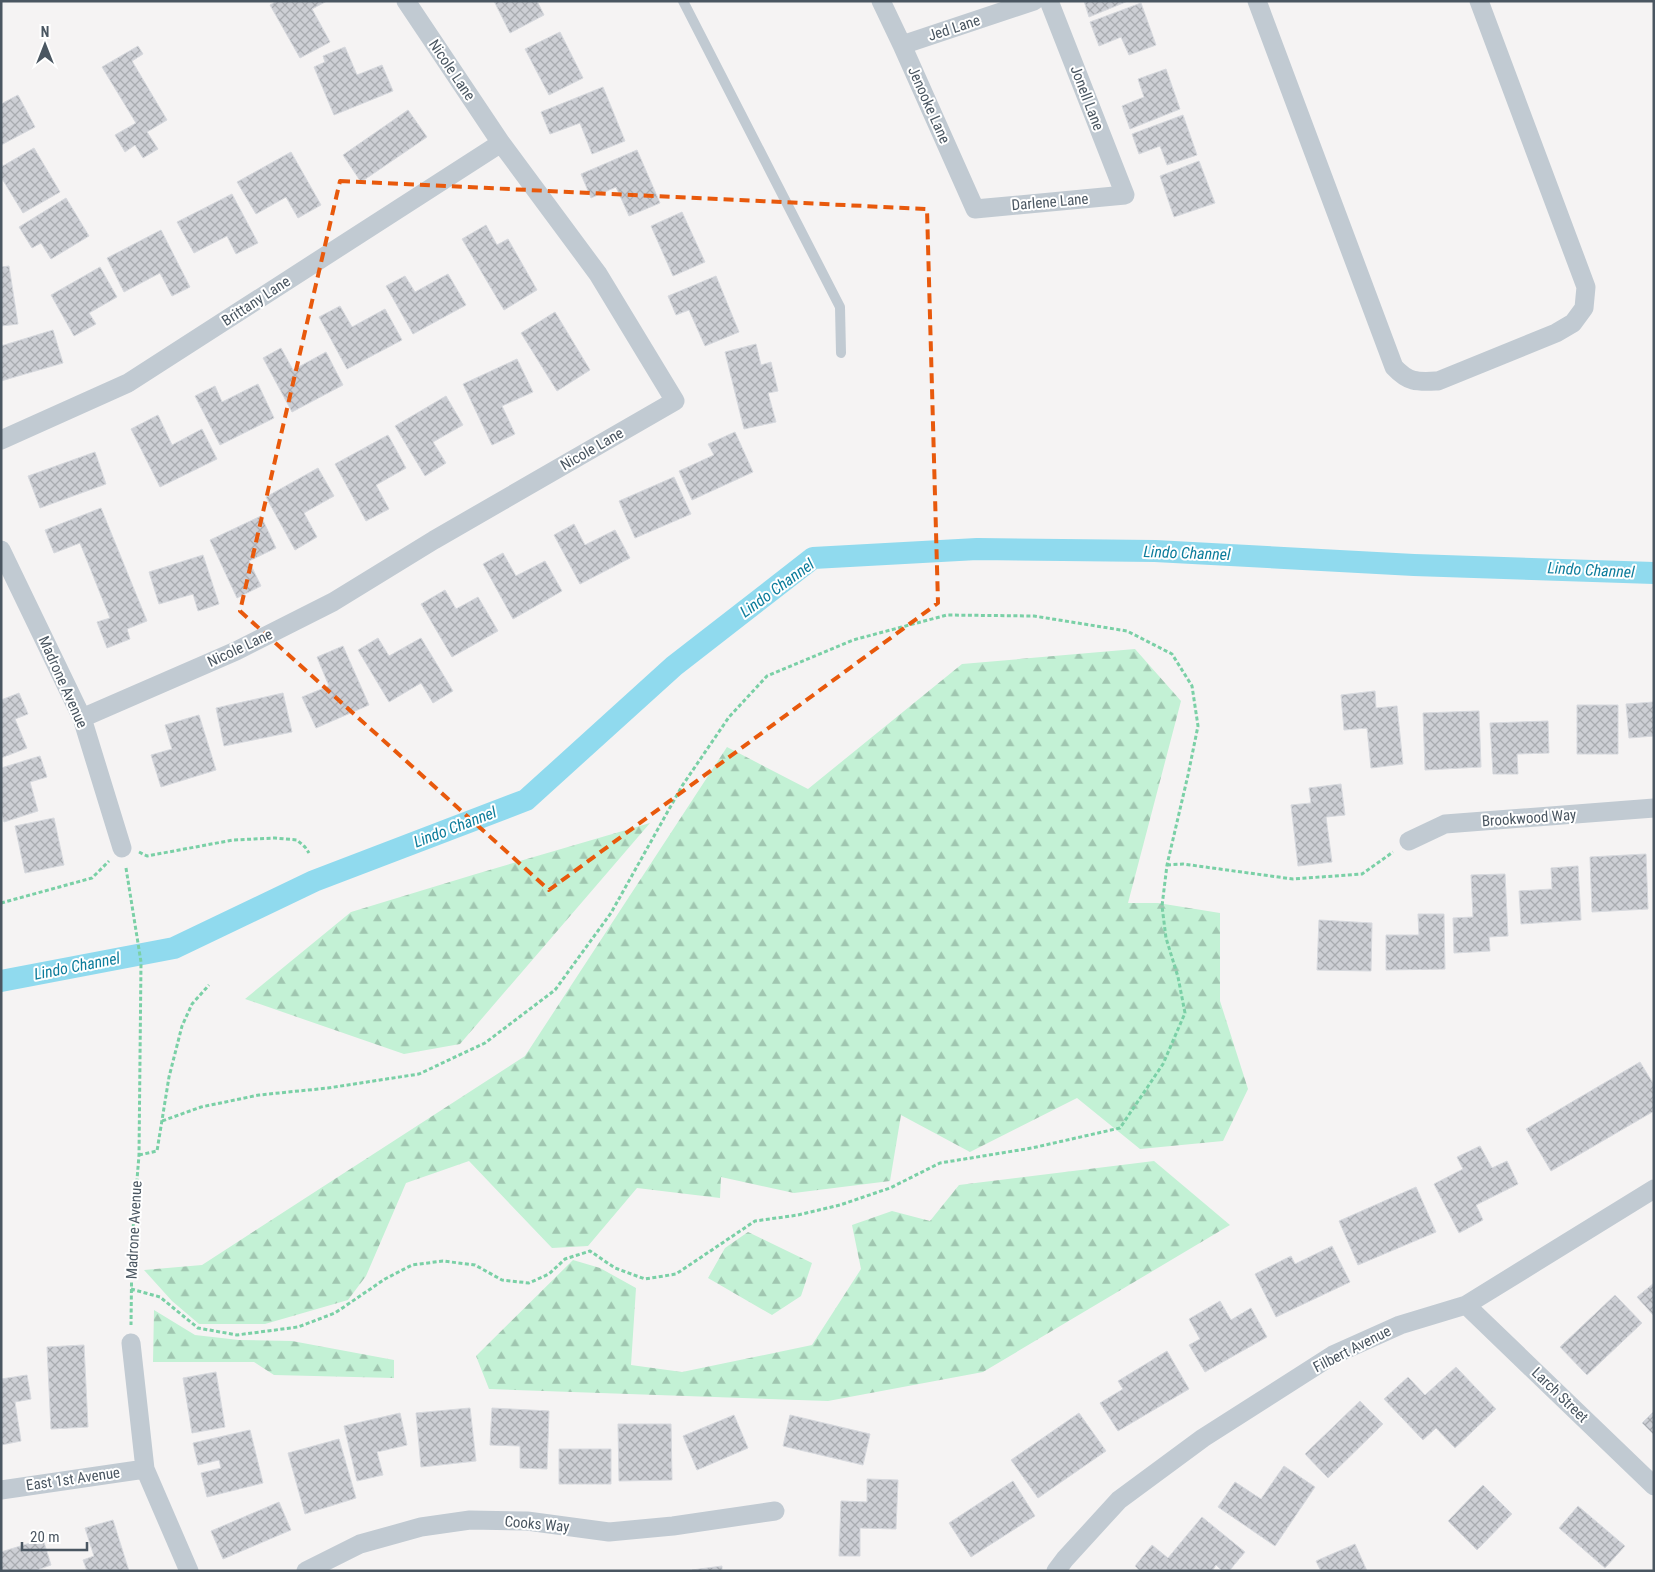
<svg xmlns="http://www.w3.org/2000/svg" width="1655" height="1572" font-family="'Roboto Condensed',sans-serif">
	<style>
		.forest { fill: url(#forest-firs) }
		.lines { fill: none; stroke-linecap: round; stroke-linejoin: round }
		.canal { stroke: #90daee; stroke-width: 22 }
		.building { fill: url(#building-cross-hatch); stroke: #d7d9de }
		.path { stroke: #7ad0a6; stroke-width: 3; stroke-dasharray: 4 2.5; stroke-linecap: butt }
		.lane { stroke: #c1cad2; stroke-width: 10 }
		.street { stroke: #c1cad2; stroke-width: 19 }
		.marked { fill: none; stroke: #e8590c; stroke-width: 4; stroke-dasharray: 10 6; stroke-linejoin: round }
		.labels { text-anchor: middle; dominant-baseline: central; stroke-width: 4; stroke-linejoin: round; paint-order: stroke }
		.street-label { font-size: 15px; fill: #4a5661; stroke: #fff }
		.water-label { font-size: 16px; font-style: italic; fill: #0c7c9b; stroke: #fff }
	</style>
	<defs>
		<pattern id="forest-firs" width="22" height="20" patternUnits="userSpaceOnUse" patternTransform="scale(1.25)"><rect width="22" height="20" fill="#c3f1d5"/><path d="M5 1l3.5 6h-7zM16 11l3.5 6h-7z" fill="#a0c6b0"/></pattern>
		<pattern id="building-cross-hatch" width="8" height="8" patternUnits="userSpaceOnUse" patternTransform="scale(1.25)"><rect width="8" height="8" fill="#cdcfd5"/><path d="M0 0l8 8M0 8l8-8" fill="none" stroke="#a8abb0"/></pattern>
	</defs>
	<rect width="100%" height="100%" fill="#f5f3f3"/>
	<!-- forest -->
	<path class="forest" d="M 1135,649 L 1181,701 L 1128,903 L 1158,903 L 1220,913 L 1220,1001 L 1248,1089 L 1223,1141 L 1140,1149 L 1077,1098 L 970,1152 L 901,1115 L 890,1181 L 794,1193 L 721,1177 L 720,1198 L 637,1188 L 588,1246 L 552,1248 L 469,1161 L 406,1183 L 366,1276 L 348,1300 L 265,1324 L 199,1324 L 172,1301 L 144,1270 L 202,1265 L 525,1056 L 727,747 L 808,789 L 962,664 Z
		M 650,823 L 460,1044 L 404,1054 L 245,999 L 351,912 L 476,874 Z
		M 1154,1161 L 1230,1225 L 983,1372 L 828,1401 L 489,1389 L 476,1356 L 573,1260 L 600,1268 L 636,1288 L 631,1365 L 682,1372 L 812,1345 L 861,1269 L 852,1225 L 892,1211 L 930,1221 L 959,1185 Z
		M 748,1232 L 812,1263 L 801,1296 L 772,1315 L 708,1278 L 725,1248 Z
		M 154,1310 L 195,1335 L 239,1340 L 292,1341 L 394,1360 L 394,1378 L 274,1375 L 254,1362 L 153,1362 Z"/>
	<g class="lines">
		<!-- canal -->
		<path class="canal" d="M 1,981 L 174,948 L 314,881 L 526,800 L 674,666 L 813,558 L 977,549 L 1155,551 L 1414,565 L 1654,573"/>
	</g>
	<!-- building -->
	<path class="building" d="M 277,1 L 327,1 L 312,9 L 330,42 L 300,58 L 270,5 Z
		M 494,1 L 537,1 L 544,15 L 510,33 Z
		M 1084,1 L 1128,1 L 1089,17 Z
		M 1141,3 L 1156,45 L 1129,55 L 1121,37 L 1099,46 L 1090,22 Z
		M 560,32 L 583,78 L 549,95 L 525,49 Z
		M 138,46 L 143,54 L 132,61 L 167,120 L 147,132 L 158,149 L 143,158 L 135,145 L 125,152 L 115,135 L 136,123 L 102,67 Z
		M 345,47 L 357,75 L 382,65 L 393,91 L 334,115 L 314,67 L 325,62 L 323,56 Z
		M 1166,69 L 1180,109 L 1130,129 L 1122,106 L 1144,97 L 1138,79 Z
		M 603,87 L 625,141 L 592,154 L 580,123 L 550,134 L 541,112 Z
		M 18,95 L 35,127 L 1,145 L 1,104 Z
		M 408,110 L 427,137 L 361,182 L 343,155 Z
		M 1183,115 L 1197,155 L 1167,165 L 1160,146 L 1139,154 L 1132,134 Z
		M 34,148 L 60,192 L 23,213 L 1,177 L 1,167 Z
		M 637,150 L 660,203 L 629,216 L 616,187 L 591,198 L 581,174 Z
		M 291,152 L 321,205 L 298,218 L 286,197 L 256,214 L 237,182 Z
		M 1199,161 L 1215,203 L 1174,217 L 1160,176 Z
		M 232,194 L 258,243 L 236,254 L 227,236 L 194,253 L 177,222 Z
		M 66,198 L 89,236 L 51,259 L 41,243 L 32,248 L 19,227 Z
		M 682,212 L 705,262 L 673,276 L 651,226 Z
		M 486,225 L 497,245 L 508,239 L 537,290 L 504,310 L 462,239 Z
		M 161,230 L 190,287 L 172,296 L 160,273 L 124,292 L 107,258 Z
		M 9,266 L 18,324 L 1,326 L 1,267 Z
		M 100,267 L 117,297 L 89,313 L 96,324 L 74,336 L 51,295 Z
		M 448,274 L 466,305 L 413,334 L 386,286 L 405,276 L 415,292 Z
		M 716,276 L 739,332 L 705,346 L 689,310 L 676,315 L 668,296 Z
		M 340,306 L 352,327 L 385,309 L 402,340 L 347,369 L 319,317 Z
		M 555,312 L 590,370 L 557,391 L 521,333 Z
		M 53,330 L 63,363 L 1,381 L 1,346 Z
		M 756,344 L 761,365 L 771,362 L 778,391 L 768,393 L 776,422 L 744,429 L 725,352 Z
		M 281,348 L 293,370 L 326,352 L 343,385 L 292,412 L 263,358 Z
		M 517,359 L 533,392 L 502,406 L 515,434 L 492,445 L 463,384 Z
		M 258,384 L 274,418 L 220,445 L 195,396 L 215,386 L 222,402 Z
		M 446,396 L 463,425 L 433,442 L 446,463 L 425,476 L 395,426 Z
		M 158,415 L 172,445 L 202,429 L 217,459 L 160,487 L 131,429 Z
		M 735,432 L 753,472 L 692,500 L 679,471 L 714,455 L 708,444 Z
		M 388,435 L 406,468 L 376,485 L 389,509 L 366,521 L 335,464 Z
		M 95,452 L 106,484 L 40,508 L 28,476 Z
		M 318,468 L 334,496 L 304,513 L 317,537 L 295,550 L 266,497 Z
		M 674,477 L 691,514 L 635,538 L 619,501 Z
		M 101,508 L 147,621 L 127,629 L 130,639 L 107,648 L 97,622 L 110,618 L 80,543 L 54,553 L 45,530 Z
		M 261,516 L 276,548 L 249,561 L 261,586 L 237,598 L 210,540 Z
		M 574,524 L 585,545 L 615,530 L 630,558 L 580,584 L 554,535 Z
		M 503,553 L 516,576 L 545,561 L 562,591 L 513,619 L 483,564 Z
		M 203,555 L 219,604 L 198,611 L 193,594 L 159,604 L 149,572 Z
		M 445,590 L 456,609 L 478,597 L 498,631 L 452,657 L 421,604 Z
		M 378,638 L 389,656 L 421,638 L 453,691 L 433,703 L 421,683 L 389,702 L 358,650 Z
		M 343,646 L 369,705 L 316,728 L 302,697 L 329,686 L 317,657 Z
		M 1375,691 L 1376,708 L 1397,706 L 1403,764 L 1371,768 L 1367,728 L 1344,730 L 1341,695 Z
		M 19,693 L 28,714 L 15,719 L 27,748 L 1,758 L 1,700 Z
		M 283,693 L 292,732 L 224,746 L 216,708 Z
		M 1654,702 L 1654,736 L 1629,738 L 1626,704 Z
		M 1577,705 L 1618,705 L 1618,754 L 1577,754 Z
		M 1479,711 L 1481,767 L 1425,770 L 1423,713 Z
		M 199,715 L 216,770 L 161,787 L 151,755 L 172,749 L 165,725 Z
		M 1548,721 L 1549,753 L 1517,754 L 1518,774 L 1493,774 L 1490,723 Z
		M 40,756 L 47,777 L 30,782 L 38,811 L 4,822 L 1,812 L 1,768 Z
		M 1341,784 L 1345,815 L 1326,817 L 1332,862 L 1298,866 L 1291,805 L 1311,803 L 1309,788 Z
		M 54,818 L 64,865 L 25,873 L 15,826 Z
		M 1646,854 L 1648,909 L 1592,912 L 1590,857 Z
		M 1578,866 L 1581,920 L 1521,924 L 1519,891 L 1552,889 L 1551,868 Z
		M 1505,874 L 1508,936 L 1489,937 L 1490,951 L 1454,953 L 1453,918 L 1473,917 L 1471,875 Z
		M 1418,914 L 1444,914 L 1445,969 L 1386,970 L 1386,935 L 1419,935 Z
		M 1319,920 L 1372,923 L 1371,971 L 1317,970 Z
		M 1640,1062 L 1654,1085 L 1654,1111 L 1551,1171 L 1526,1129 Z
		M 1480,1146 L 1492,1168 L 1507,1161 L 1518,1184 L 1476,1205 L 1483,1220 L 1459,1233 L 1434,1184 L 1463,1169 L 1457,1157 Z
		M 1416,1187 L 1436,1232 L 1358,1265 L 1339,1221 Z
		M 1332,1246 L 1350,1282 L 1276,1317 L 1255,1274 L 1291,1256 L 1295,1264 Z
		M 1654,1283 L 1654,1316 L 1637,1297 Z
		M 1615,1295 L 1642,1323 L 1587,1375 L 1560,1347 Z
		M 1220,1301 L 1231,1320 L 1251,1308 L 1267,1337 L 1205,1372 L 1189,1345 L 1200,1339 L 1189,1319 Z
		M 84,1345 L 88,1427 L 51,1429 L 47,1347 Z
		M 1167,1351 L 1189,1389 L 1118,1431 L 1100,1403 L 1123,1389 L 1118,1381 Z
		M 1456,1367 L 1496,1409 L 1455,1448 L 1436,1428 L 1423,1440 L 1384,1399 L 1408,1377 L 1425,1395 Z
		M 216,1372 L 225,1427 L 192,1433 L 183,1378 Z
		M 27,1375 L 31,1399 L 15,1402 L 21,1441 L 1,1445 L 1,1379 Z
		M 1360,1401 L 1383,1424 L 1328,1478 L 1305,1454 Z
		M 470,1408 L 476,1461 L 421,1467 L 416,1413 Z
		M 492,1408 L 549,1411 L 547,1469 L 520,1468 L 520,1446 L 490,1445 Z
		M 1654,1411 L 1654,1435 L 1642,1423 Z
		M 400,1413 L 407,1445 L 377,1452 L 383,1475 L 357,1481 L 344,1426 Z
		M 1079,1413 L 1106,1451 L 1038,1498 L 1011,1460 Z
		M 734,1415 L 748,1448 L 697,1470 L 683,1436 Z
		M 790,1415 L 870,1434 L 863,1465 L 783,1446 Z
		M 618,1424 L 671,1424 L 672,1480 L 619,1481 Z
		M 250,1430 L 263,1483 L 207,1497 L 201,1473 L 221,1468 L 219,1460 L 198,1465 L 193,1443 Z
		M 339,1439 L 356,1498 L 305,1514 L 288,1453 Z
		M 559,1449 L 611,1449 L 611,1484 L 559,1484 Z
		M 1284,1466 L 1315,1487 L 1275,1546 L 1218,1507 L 1235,1482 L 1261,1499 Z
		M 867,1479 L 898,1480 L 896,1529 L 860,1528 L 860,1556 L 839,1556 L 841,1501 L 867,1502 Z
		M 1013,1481 L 1035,1516 L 971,1557 L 949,1523 Z
		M 1483,1485 L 1512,1514 L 1477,1550 L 1448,1521 Z
		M 279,1502 L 291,1530 L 223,1559 L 211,1531 Z
		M 1578,1506 L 1625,1546 L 1605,1568 L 1559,1528 Z
		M 1202,1517 L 1245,1552 L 1229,1571 L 1222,1571 L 1216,1565 L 1212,1571 L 1140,1571 L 1135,1566 L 1152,1545 L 1168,1558 Z
		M 113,1520 L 129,1571 L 87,1571 L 83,1560 L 94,1556 L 85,1528 Z
		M 43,1539 L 51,1565 L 34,1571 L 1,1571 L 1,1552 Z
		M 1355,1544 L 1367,1571 L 1321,1571 L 1316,1561 Z
		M 722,1566 L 722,1571 L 692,1571 L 692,1570 Z"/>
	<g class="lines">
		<!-- path -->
		<path class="path" d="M 139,852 L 147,856 L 233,840 L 275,838 L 297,840 L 305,847 L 309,853
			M 1167,865 L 1183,864 L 1293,879 L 1362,874 L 1393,852
			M 126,868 L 141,962 L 139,1155 L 132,1242 L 131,1325
			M 1,903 L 92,878 L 109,861
			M 139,1155 L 157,1151 L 169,1077 L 182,1026 L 192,1004 L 209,985
			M 131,1289 L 160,1297 L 198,1328 L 237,1335 L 298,1327 L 335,1313 L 385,1279 L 412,1265 L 443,1261 L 475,1265 L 502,1280 L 529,1283 L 549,1274 L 565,1259 L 590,1251 L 615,1268 L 645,1279 L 676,1274 L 755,1221 L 798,1215 L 840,1205 L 890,1188 L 940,1163 L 1032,1148 L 1120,1128 L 1163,1064 L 1185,1013 L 1178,977 L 1166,938 L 1162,906 L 1167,865 L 1188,775 L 1198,726 L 1192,686 L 1172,654 L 1127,631 L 1034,616 L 947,615 L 853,640 L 767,676 L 729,717 L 682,786 L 611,913 L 555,990 L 485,1043 L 419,1074 L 328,1088 L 259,1095 L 201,1107 L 162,1121"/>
		<!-- lane -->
		<path class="lane" d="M 683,1 L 840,307 L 841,353"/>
		<!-- street -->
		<path class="street" d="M 881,1 L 902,45 L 975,209 L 1125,195 L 1049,1
			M 1257,1 L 1394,367 C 1409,383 1417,382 1438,381 L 1556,333 L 1573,323 L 1584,308 L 1586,287 L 1479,1
			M 902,45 L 1034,1
			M 1,440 L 128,383 L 501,143
			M 1,550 L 82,718 L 122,848
			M 82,718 L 236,651 L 333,602 L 434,540 L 675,401 L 598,274 L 501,143 L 406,1
			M 1409,841 L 1445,824 L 1654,808
			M 1466,1305 L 1654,1486
			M 131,1343 L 145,1469 L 189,1571
			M 1,1490 L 145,1469
			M 306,1571 L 360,1544 L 421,1527 L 470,1520 L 527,1521 L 609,1532 L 673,1526 L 775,1511
			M 1056,1571 L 1065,1559 L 1119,1500 L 1203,1438 L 1333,1355 L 1400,1325 L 1466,1305 L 1654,1189"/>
	</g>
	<!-- marked area -->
	<path class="marked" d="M 340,181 L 927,209 L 938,603 L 549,890 L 240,611 Z"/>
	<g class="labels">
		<!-- street labels -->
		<g class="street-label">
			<text transform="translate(954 28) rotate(-18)">Jed Lane</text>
			<text transform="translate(452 70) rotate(56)">Nicole Lane</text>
			<text transform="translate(1087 98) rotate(69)">Jonell Lane</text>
			<text transform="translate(929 105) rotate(66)">Jenooke Lane</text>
			<text transform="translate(1050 202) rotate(-5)">Darlene Lane</text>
			<text transform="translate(256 301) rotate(-33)">Brittany Lane</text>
			<text transform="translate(592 449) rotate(-30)">Nicole Lane</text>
			<text transform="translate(240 648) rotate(-25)">Nicole Lane</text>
			<text transform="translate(63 682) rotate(66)">Madrone Avenue</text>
			<text transform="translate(1529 818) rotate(-4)">Brookwood Way</text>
			<text transform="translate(134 1230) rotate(-87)">Madrone Avenue</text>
			<text transform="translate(1352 1349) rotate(-27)">Filbert Avenue</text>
			<text transform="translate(1560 1395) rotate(44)">Larch Street</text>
			<text transform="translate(73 1479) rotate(-8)">East 1st Avenue</text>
			<text transform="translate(537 1524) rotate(5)">Cooks Way</text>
		</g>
		<!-- water labels -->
		<g class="water-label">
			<text transform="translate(1187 553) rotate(2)">Lindo Channel</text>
			<text transform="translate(1591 570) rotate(3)">Lindo Channel</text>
			<text transform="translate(777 588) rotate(-36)">Lindo Channel</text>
			<text transform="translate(455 827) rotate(-21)">Lindo Channel</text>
			<text transform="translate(77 966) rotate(-11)">Lindo Channel</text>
		</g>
	</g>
	<!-- border -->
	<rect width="1655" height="1572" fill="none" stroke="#4a5661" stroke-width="5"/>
	<!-- north arrow -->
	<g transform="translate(45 45)" stroke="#ffffff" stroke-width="4" paint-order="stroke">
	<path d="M0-4L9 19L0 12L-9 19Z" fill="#4a5661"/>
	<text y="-8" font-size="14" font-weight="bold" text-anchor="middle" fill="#4a5661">N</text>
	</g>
	<!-- scale -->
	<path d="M22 1542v8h65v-8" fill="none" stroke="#4a5661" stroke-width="2.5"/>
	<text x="30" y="1542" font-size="15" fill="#4a5661" stroke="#ffffff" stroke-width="4" paint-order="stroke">20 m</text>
</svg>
